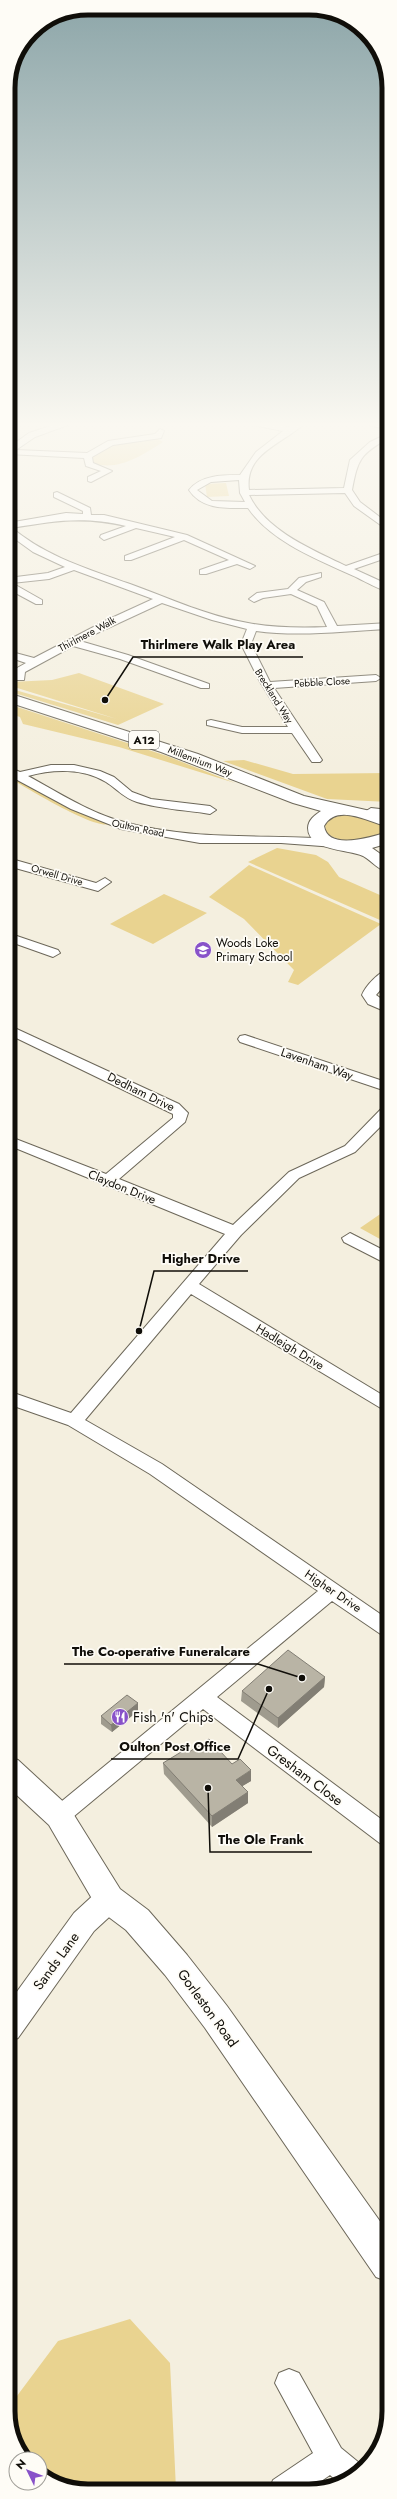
<svg xmlns="http://www.w3.org/2000/svg" width="397" height="2499" font-family="Jost,sans-serif">
	<style>
		.green { fill: #e9d390 }
		.lines { fill: none; stroke-linecap: round; stroke-linejoin: round }
		.minor-casing { stroke: #6c6759; stroke-width: 2 }
		.tertiary-casing { stroke: #6c6759; stroke-width: 2 }
		.secondary-casing { stroke: #6c6759; stroke-width: 2 }
		.trunk-casing { stroke: #6c6759; stroke-width: 2 }
		.minor { fill: #fff; fill-rule: evenodd }
		.tertiary { fill: #fff; fill-rule: evenodd }
		.secondary { fill: #fff; fill-rule: evenodd }
		.trunk { fill: #fff; fill-rule: evenodd }
		.wall { fill: #9f9b8e }
		.shaded-wall { fill: #827e74 }
		.building { fill: #b9b4a5; stroke: #827e74 }
		.labels { text-anchor: middle; dominant-baseline: central; stroke-width: 3.5; stroke-linejoin: round; paint-order: stroke }
		.far-street-label { font-size: 10px; fill: #100e09; stroke: #fefcf6 }
		.shield { fill: #fefcf6; stroke: #575550; stroke-width: 1 }
		.shield-label { font-size: 11px; font-weight: bold; fill: #100e09 }
		.poi-label { font-size: 12px; fill: #100e09; stroke: #fefcf6; text-anchor: start }
		.street-label { font-size: 12px; fill: #100e09; stroke: #fefcf6 }
		.near-poi-label { font-size: 14px; fill: #100e09; stroke: #fefcf6; text-anchor: start }
		.near-street-label { font-size: 14px; fill: #100e09; stroke: #fefcf6 }
		.rim { fill: none; stroke: #100e09; stroke-width: 5 }
		.leader { fill: none; stroke: #100e09; stroke-width: 1.5 }
		.callout-dot { fill: #100e09; stroke: #fefcf6; stroke-width: 1.5 }
		.callout-label { font-size: 13px; text-anchor: middle; font-weight: bold; fill: #100e09; stroke: #fefcf6; stroke-width: 3.5; stroke-linejoin: round; paint-order: stroke }
	</style>
	<rect width="100%" height="100%" fill="#f4efdf"/>
	<!-- green -->
	<path class="green" d="M 156,438 L 163,442 C 143,455 117,472 93,463 L 92,456 L 106,446 Z
		M 226,483 L 229,496 L 207,497 L 205,484 Z
		M 79,673 L 164,704 L 118,725 L 8,691 L 8,688 L 117,719 L 11,686 L 10,682 L 52,680 Z
		M 8,704 L 167,756 L 235,783 L 119,747 L 23,724 L 20,717 L 8,713 Z
		M 244,760 L 293,774 L 389,773 L 389,802 L 327,799 L 223,761 Z
		M 8,772 L 60,803 L 109,824 C 95,830 23,786 8,777 Z
		M 345,814 L 355,814 L 385,825 L 386,830 C 376,848 339,843 326,833 L 325,823 L 329,819 Z
		M 277,848 L 316,855 L 328,862 L 339,877 L 389,899 L 389,924 L 248,862 Z
		M 249,865 L 381,924 L 298,985 L 288,982 L 294,970 L 244,919 L 209,897 Z
		M 164,894 L 207,913 L 153,944 L 110,924 Z
		M 389,1208 L 389,1244 L 360,1228 Z
		M 130,2319 L 170,2363 L 176,2489 L 68,2488 L 40,2471 L 40,2459 L 26,2459 L 8,2416 L 8,2408 L 58,2341 Z"/>
	<g class="lines">
		<!-- minor casing -->
		<g class="minor-casing">
			<path id="minor" d="M 63,422 L 76,422 L 35,437 L 16,450 L 87,453 L 108,441 L 155,434 L 160,429 L 164,431 L 161,438 L 113,445 L 92,457 L 93,463 L 112,471 L 91,482 L 88,481 L 88,477 L 101,471 L 86,466 L 84,458 L 8,454 L 8,448 L 29,433 Z
				M 238,422 L 258,422 L 289,427 L 296,422 L 306,422 C 284,444 244,452 249,490 L 344,488 L 350,460 L 370,442 L 389,433 L 389,438 C 360,454 358,459 352,490 L 360,502 L 389,524 L 389,531 L 354,506 L 345,493 L 249,495 C 266,531 313,550 346,566 L 389,551 L 389,557 L 354,569 L 389,585 L 389,592 C 378,589 368,583 358,578 C 321,561 272,543 248,508 C 226,508 202,510 189,490 C 201,475 222,475 240,475 L 256,452 L 283,431 ZM 239,480 L 240,493 L 245,502 L 212,501 L 197,490 L 211,482 Z
				M 364,422 L 389,425 L 389,430 L 365,424 Z
				M 57,492 L 90,508 L 91,515 L 104,515 L 187,535 L 255,566 L 250,569 L 237,564 L 206,574 L 200,574 L 200,570 L 229,560 L 184,540 L 131,560 L 125,560 L 125,556 L 175,537 L 136,528 L 104,540 L 100,537 L 101,535 L 126,526 C 83,516 55,521 12,528 C 47,557 88,569 130,584 C 169,598 207,616 248,623 C 274,628 301,628 327,627 L 317,606 L 291,594 L 263,598 L 254,602 L 249,599 L 257,593 L 288,589 L 299,578 L 321,573 L 321,577 L 306,582 L 297,590 L 324,602 L 337,626 L 389,623 L 389,629 C 345,631 300,637 256,631 L 251,644 L 270,682 L 376,675 L 381,678 L 376,681 L 274,688 L 322,760 L 320,762 L 312,762 L 292,733 L 242,733 L 207,725 L 207,721 L 211,720 L 242,727 L 288,727 L 259,680 L 241,644 L 247,629 L 212,620 L 162,603 L 80,641 L 128,655 L 209,684 L 209,688 L 201,688 L 120,659 L 73,646 L 25,672 L 24,680 L 16,680 L 13,674 L 17,668 L 26,663 L 8,657 L 8,651 L 34,658 L 105,621 L 153,599 L 74,570 L 49,579 L 12,583 L 42,600 L 42,604 L 36,604 L 8,589 L 8,578 L 48,573 L 65,567 L 33,552 L 8,534 L 8,523 L 66,513 L 83,514 L 83,511 L 54,497 L 54,493 Z
				M 51,765 L 74,765 L 100,771 L 114,777 L 132,792 L 151,799 L 210,806 L 216,810 L 210,814 C 186,810 160,809 137,802 C 124,798 117,789 106,782 C 83,768 53,769 28,776 C 59,793 90,813 124,822 C 192,841 265,834 335,839 L 341,843 L 335,847 L 281,843 L 200,843 L 121,829 L 71,809 L 8,775 L 8,767 L 20,772 Z
				M 8,858 L 96,883 L 105,878 L 111,882 L 98,891 L 8,866 Z
				M 8,933 L 58,950 L 60,953 L 53,957 L 8,941 Z
				M 389,969 L 389,980 L 376,995 L 389,1004 L 389,1013 L 368,1004 L 362,995 C 366,985 379,972 389,969 Z
				M 8,1025 L 179,1104 L 188,1113 L 185,1122 L 119,1179 L 233,1225 L 289,1172 L 345,1146 L 384,1106 L 389,1105 L 389,1118 L 355,1152 L 299,1178 L 241,1235 L 199,1284 L 389,1399 L 389,1413 L 191,1294 L 85,1420 L 162,1464 L 389,1620 L 389,1638 L 382,1635 L 332,1601 L 217,1697 L 389,1825 L 389,1846 L 381,1844 L 203,1709 L 67,1822 L 59,1825 L 51,1822 L 48,1816 L 51,1810 L 318,1591 L 150,1474 L 68,1425 L 8,1404 L 8,1391 L 71,1413 L 225,1234 L 8,1145 L 8,1136 L 106,1174 L 173,1118 L 173,1114 L 8,1034 Z
				M 245,1035 L 389,1083 L 389,1092 L 240,1042 L 238,1039 L 240,1036 Z
				M 350,1233 L 389,1253 L 389,1265 L 344,1242 L 342,1238 Z
				M 289,2369 L 299,2373 L 341,2448 L 363,2466 L 364,2468 L 344,2483 L 340,2484 L 330,2475 L 307,2491 L 269,2490 L 273,2480 L 313,2453 L 275,2383 L 279,2373 Z"/>
		</g>
		<!-- tertiary casing -->
		<g class="tertiary-casing">
			<path id="tertiary" d="M 109,1887 L 119,1890 L 123,1899 L 119,1908 L 94,1931 L 18,2038 L 8,2042 L 8,2004 L 74,1913 L 99,1890 Z"/>
		</g>
		<!-- secondary casing -->
		<g class="secondary-casing">
			<path id="secondary" d="M 371,808 L 389,810 L 389,820 L 365,816 L 363,813 Z
				M 8,1757 L 18,1760 L 69,1807 L 120,1889 L 148,1910 L 187,1955 L 227,2006 L 389,2234 L 389,2282 L 376,2277 L 205,2028 L 165,1975 L 126,1930 L 98,1909 L 49,1825 L 8,1787 Z"/>
		</g>
		<!-- trunk casing -->
		<g class="trunk-casing">
			<path id="trunk" d="M 8,693 L 198,754 L 304,796 L 388,815 L 389,827 C 371,823 337,802 324,826 C 328,852 373,836 389,832 L 389,843 L 372,848 L 389,860 L 389,873 C 378,870 372,861 363,856 C 348,849 308,851 308,828 C 308,820 315,815 321,811 L 293,803 L 161,752 L 8,702 Z"/>
		</g>
		<!-- minor -->
		<use href="#minor" class="minor"/>
		<!-- tertiary -->
		<use href="#tertiary" class="tertiary"/>
		<!-- secondary -->
		<use href="#secondary" class="secondary"/>
		<!-- trunk -->
		<use href="#trunk" class="trunk"/>
	</g>
	<!-- wall -->
	<path class="wall" d="M 325,1677 L 324,1687 L 278,1728 L 241,1701 L 242,1691 Z
		M 138,1703 L 138,1711 L 112,1732 L 101,1724 L 101,1716 Z
		M 189,1752 L 232,1764 L 251,1781 L 242,1786 L 248,1792 L 248,1803 L 212,1827 L 164,1774 L 163,1763 Z"/>
	<!-- shaded-wall -->
	<path class="shaded-wall" d="M 325,1677 L 324,1687 L 278,1728 L 278,1718 Z
		M 138,1703 L 138,1711 L 112,1732 L 111,1725 Z
		M 251,1770 L 251,1781 L 236,1790 L 236,1780 Z
		M 248,1792 L 248,1803 L 212,1827 L 212,1816 Z"/>
	<!-- building -->
	<path class="building" d="M 288,1650 L 325,1677 L 278,1718 L 242,1691 Z
		M 127,1695 L 138,1703 L 111,1725 L 101,1716 Z
		M 209,1739 L 232,1764 L 240,1759 L 251,1770 L 236,1780 L 248,1792 L 212,1816 L 163,1763 L 186,1749 L 189,1752 Z"/>
	<!-- sky -->
	<linearGradient id="sky" x2="0" y2="1"><stop stop-color="#8da6a9"/><stop offset="0.55" stop-color="#faf8f1"/><stop offset="1" stop-color="#faf8f1" stop-opacity="0"/></linearGradient>
	<rect width="397" height="772" fill="url(#sky)"/>
	<!-- icons -->
	<defs>
		<g id="school-disc" transform="scale(0.9)"><circle r="9.5" fill="#8852c9" stroke="#fefcf6"/><path d="M0-5L7-2L0 1L-7-2ZM-4 1L0 2.5L4 1V4Q0 6-4 4Z" fill="#fff"/></g>
		<g id="restaurant-disc" transform="scale(0.9)"><circle r="9.5" fill="#8852c9" stroke="#fefcf6"/><path d="M-5-6h1v4h1v-4h1v4h1v-4h1v5L-1.5 .5V6h-2V.5L-5-1ZM5-6V6H3V1.5H1.5Q1.5-4 5-6Z" fill="#fff"/></g>
	</defs>
	<g fill-rule="evenodd">
		<use href="#school-disc" x="203" y="950"/>
		<use href="#restaurant-disc" x="120" y="1717"/>
	</g>
	<g class="labels">
		<!-- far-street labels -->
		<g class="far-street-label">
			<text transform="translate(87 634) rotate(-28)">Thirlmere Walk</text>
			<text transform="translate(322 682) rotate(-3)">Pebble Close</text>
			<text transform="translate(274 696) rotate(58)">Breckland Way</text>
			<text transform="translate(200 761) rotate(21)">Millennium Way</text>
			<text transform="translate(138 828) rotate(12)">Oulton Road</text>
			<text transform="translate(57 875) rotate(16)">Orwell Drive</text>
		</g>
		<!-- shield labels -->
		<rect class="shield" x="129" y="731" width="30" height="18" rx="3"/>
		<g class="shield-label">
			<text x="144" y="740">A12</text>
		</g>
		<!-- poi labels -->
		<g class="poi-label">
			<text x="216" y="943">Woods Loke<tspan x="216" dy="14">Primary School</tspan></text>
		</g>
		<!-- street labels -->
		<g class="street-label">
			<text transform="translate(317 1064) rotate(19)">Lavenham Way</text>
			<text transform="translate(141 1092) rotate(26)">Dedham Drive</text>
			<text transform="translate(122 1187) rotate(22)">Claydon Drive</text>
			<text transform="translate(290 1347) rotate(31)">Hadleigh Drive</text>
			<text transform="translate(333 1591) rotate(34)">Higher Drive</text>
		</g>
		<!-- near-poi labels -->
		<g class="near-poi-label">
			<text x="133" y="1717">Fish 'n' Chips</text>
		</g>
		<!-- near-street labels -->
		<g class="near-street-label">
			<text transform="translate(305 1775) rotate(37)">Gresham Close</text>
			<text transform="translate(56 1961) rotate(-54)">Sands Lane</text>
			<text transform="translate(208 2008) rotate(54)">Gorleston Road</text>
		</g>
	</g>
	<!-- crop -->
	<path d="M0 0H397V2499H0ZM88 15H309A73 73 0 0 1 382 88V2411A73 73 0 0 1 309 2484H88A73 73 0 0 1 15 2411V88A73 73 0 0 1 88 15Z" fill="#fefcf6" fill-rule="evenodd"/>
	<path class="rim" d="M88 15H309A73 73 0 0 1 382 88V2411A73 73 0 0 1 309 2484H88A73 73 0 0 1 15 2411V88A73 73 0 0 1 88 15Z"/>
	<!-- callouts -->
	<path class="leader" d="M105 700L133 657H303M139 1331L154 1271H248M302 1678L258 1664H64M269 1689L238 1759H111M208 1788L210 1852H312"/>
	<g class="callout-dot">
		<circle cx="105" cy="700" r="4"/>
		<circle cx="139" cy="1331" r="4"/>
		<circle cx="302" cy="1678" r="4"/>
		<circle cx="269" cy="1689" r="4"/>
		<circle cx="208" cy="1788" r="4"/>
	</g>
	<g class="callout-label">
		<text x="218" y="649">Thirlmere Walk Play Area</text>
		<text x="201" y="1263">Higher Drive</text>
		<text x="161" y="1656">The Co-operative Funeralcare</text>
		<text x="175" y="1751">Oulton Post Office</text>
		<text x="261" y="1844">The Ole Frank</text>
	</g>
	<!-- north arrow -->
	<g transform="translate(28 2471) rotate(313)"><circle r="19" fill="#fefcf6" stroke="#9f9d97"/>
	<path d="M0-3L7 15L0 10L-7 15Z" fill="#8852c9"/>
	<text y="-6" font-size="11" font-weight="bold" text-anchor="middle" fill="#100e09">N</text>
	</g>
</svg>
